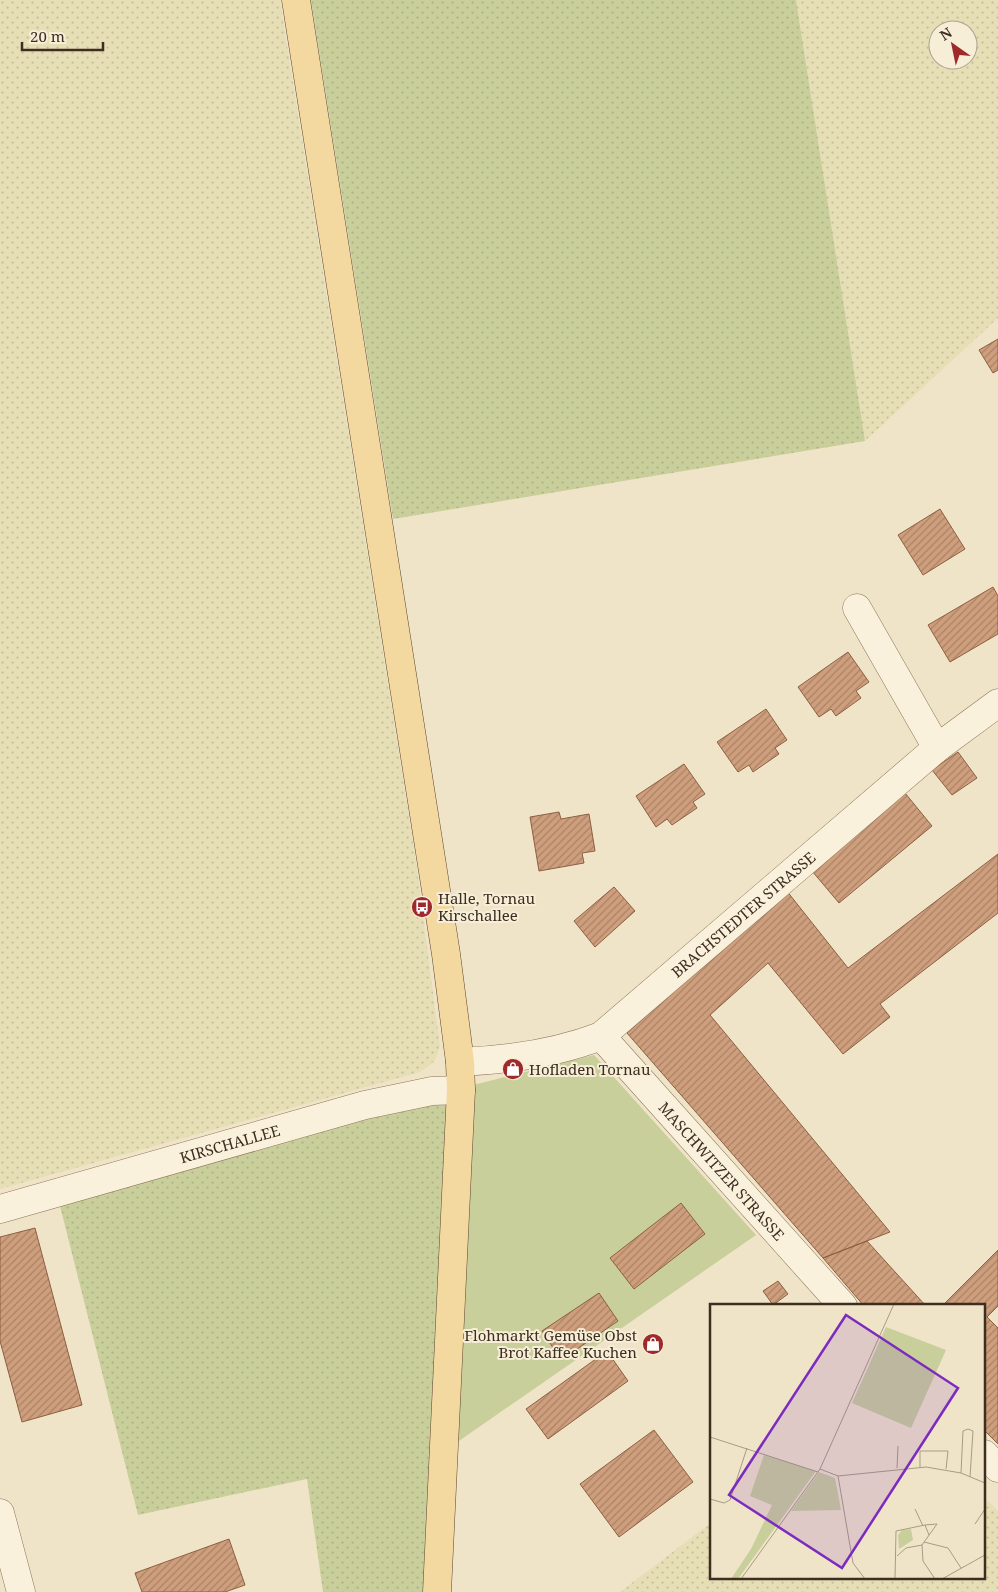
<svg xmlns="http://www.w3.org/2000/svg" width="998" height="1592" font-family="'Noto Serif',serif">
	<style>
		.farmland { fill: url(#farmland-dots); fill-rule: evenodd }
		.grass { fill: url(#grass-dots) }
		.garden { fill: #c9cf9b }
		.building { fill: url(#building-hatch); stroke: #8d5f41 }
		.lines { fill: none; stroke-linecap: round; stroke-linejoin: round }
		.minor-casing { stroke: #8d765c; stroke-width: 29 }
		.major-casing { stroke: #5b4430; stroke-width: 29 }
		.minor { stroke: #faf1dc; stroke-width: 28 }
		.major { stroke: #f3d9a0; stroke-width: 28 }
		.labels { text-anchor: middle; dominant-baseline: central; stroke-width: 4; stroke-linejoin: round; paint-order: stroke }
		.poi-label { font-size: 15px; fill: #3d2e20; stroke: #f7eed8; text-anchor: start }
		.street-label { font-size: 15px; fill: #3d2e20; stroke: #f7eed8 }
		.inset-road { fill: none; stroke: #a89b85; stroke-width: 1 }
		.view { fill: #7b2cbf; fill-opacity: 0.15; stroke: #7b2cbf; stroke-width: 2.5 }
		.inset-edge { fill: none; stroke: #3d2e20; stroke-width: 2.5 }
	</style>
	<defs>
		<pattern id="farmland-dots" width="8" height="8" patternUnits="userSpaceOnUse" patternTransform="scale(1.25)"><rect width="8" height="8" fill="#e6deb5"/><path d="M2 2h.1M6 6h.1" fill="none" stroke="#c6bf9b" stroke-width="1.8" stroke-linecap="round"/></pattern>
		<pattern id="grass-dots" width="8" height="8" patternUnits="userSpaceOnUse" patternTransform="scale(1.25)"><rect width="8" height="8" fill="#c9cf9b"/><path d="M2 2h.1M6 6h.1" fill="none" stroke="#aeb285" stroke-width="1.8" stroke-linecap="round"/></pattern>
		<pattern id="building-hatch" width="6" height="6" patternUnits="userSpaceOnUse" patternTransform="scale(1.25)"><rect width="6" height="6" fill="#cf9f7d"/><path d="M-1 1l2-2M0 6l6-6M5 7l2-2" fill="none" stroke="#a98266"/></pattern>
	</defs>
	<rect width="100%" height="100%" fill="#f0e4c8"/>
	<!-- farmland -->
	<path class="farmland" d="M 0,0 L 280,0 L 415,855 L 440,1046 L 435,1061 L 420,1072 L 0,1189 Z
		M 796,0 L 998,0 L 998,318 L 865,441 ZM 938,30 L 968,30 L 968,60 L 938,60 Z
		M 984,1497 L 998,1511 L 998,1592 L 620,1592 L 712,1522 L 712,1578 L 984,1578 Z"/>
	<!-- grass -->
	<path class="grass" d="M 311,0 L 796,0 L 865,441 L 393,519 Z
		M 450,1095 L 424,1592 L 323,1592 L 307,1479 L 138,1515 L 59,1202 Z"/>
	<!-- garden -->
	<path class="garden" d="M 594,1055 L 756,1235 L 456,1443 L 469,1086 Z"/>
	<!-- building -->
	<path class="building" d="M 998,339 L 998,370 L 993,373 L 979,350 Z
		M 940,509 L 965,549 L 923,575 L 898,535 Z
		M 993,587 L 998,596 L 998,634 L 950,662 L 928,625 Z
		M 848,652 L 869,682 L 856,691 L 861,698 L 836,716 L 831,709 L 819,717 L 798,687 Z
		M 766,709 L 787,740 L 775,748 L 779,754 L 753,772 L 749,765 L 738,772 L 717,742 Z
		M 958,752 L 977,778 L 952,795 L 932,770 Z
		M 684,764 L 705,794 L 693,802 L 697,808 L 672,825 L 667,819 L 656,827 L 636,796 Z
		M 905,793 L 932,826 L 839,903 L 812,871 Z
		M 559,812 L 561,819 L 589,814 L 595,851 L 582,853 L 584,863 L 539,871 L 530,817 Z
		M 998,854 L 998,913 L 880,1004 L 890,1017 L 843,1054 L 768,963 L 710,1015 L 890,1232 L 823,1258 L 627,1033 L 786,890 L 848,968 Z
		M 614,887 L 635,911 L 595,947 L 574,921 Z
		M 681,1203 L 705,1234 L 634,1289 L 610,1258 Z
		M 35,1228 L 82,1405 L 22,1422 L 0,1341 L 0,1237 Z
		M 867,1241 L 926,1306 L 864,1306 L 823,1258 Z
		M 998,1250 L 998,1306 L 987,1317 L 998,1328 L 998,1444 L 984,1430 L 984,1306 L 942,1306 Z
		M 778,1281 L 788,1294 L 773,1305 L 763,1291 Z
		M 599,1293 L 618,1321 L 561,1360 L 542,1331 Z
		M 607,1351 L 628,1381 L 548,1439 L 526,1409 Z
		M 654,1430 L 693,1482 L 619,1537 L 580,1484 Z
		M 229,1539 L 245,1585 L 225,1592 L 142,1592 L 135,1573 Z"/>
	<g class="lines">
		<!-- minor casing -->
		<g class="minor-casing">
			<g id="minor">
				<path d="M 857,608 L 937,748"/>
				<path id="s1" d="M 601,1036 L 843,1306"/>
				<path id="s2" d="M 460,1062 C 508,1060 557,1053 601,1036 L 937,748 L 998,703"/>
				<path id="s3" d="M 0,1209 L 365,1105 L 432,1091 L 461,1090"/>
				<path d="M 984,1454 L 998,1468"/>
				<path d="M 0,1513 L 21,1592"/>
			</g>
		</g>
		<!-- major casing -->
		<g class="major-casing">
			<path id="major" d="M 296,0 L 446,954 L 460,1062 L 461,1090 L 437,1592"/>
		</g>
		<!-- minor -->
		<use href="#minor" class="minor"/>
		<!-- major -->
		<use href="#major" class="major"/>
	</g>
	<!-- icons -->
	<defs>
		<g id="bus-disc" transform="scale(1.125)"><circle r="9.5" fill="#9e2a2b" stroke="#f7eed8"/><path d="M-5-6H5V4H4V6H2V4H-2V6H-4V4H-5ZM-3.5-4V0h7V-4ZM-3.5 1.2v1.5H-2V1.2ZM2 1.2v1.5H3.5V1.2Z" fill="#fff"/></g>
		<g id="shop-disc" transform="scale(1.125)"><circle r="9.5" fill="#9e2a2b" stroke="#f7eed8"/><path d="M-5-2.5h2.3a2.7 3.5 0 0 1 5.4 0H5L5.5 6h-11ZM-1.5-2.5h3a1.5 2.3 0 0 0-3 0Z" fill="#fff"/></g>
	</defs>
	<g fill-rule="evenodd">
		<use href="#bus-disc" x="422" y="907"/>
		<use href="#shop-disc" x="513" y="1069"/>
		<use href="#shop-disc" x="653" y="1344"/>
	</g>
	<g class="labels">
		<!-- poi labels -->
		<g class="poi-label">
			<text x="438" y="898">Halle, Tornau<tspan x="438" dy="17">Kirschallee</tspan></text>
			<text x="529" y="1069">Hofladen Tornau</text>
			<text x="637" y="1335" text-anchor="end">Flohmarkt Gemüse Obst<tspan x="637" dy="17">Brot Kaffee Kuchen</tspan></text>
		</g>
		<!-- street labels -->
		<g class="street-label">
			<text stroke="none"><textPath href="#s2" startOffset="331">BRACHSTEDTER STRASSE</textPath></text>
			<text stroke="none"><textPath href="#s3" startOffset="239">KIRSCHALLEE</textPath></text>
			<text stroke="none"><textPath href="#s1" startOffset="181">MASCHWITZER STRASSE</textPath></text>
		</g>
	</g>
	<!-- overview -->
	<g transform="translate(710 1304)">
		<rect width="275" height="275" fill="#f0e4c8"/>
		<path d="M 176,23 L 236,46 L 201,124 L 142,99 ZM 54,151 L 106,167 L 28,275 L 21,275 L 41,245 L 62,201 L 40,192 ZM 201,225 L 203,236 L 189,245 L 188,231 L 192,226 Z" fill="#c9cf9b"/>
		<path d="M 109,168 L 125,174 L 131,206 L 81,207 Z" fill="#c9cf9b"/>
		<path class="inset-road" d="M 0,133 L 108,168M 210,163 L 210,147 L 238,147 L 236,165M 187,164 L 188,142M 110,165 L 128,172 L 216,163 L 251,169 L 275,179M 251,169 L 253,127 L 258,125 L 263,127 L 260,173M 128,172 L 143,259 L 155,275M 0,195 L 14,199 L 20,196 L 37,144M 205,205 L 213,222M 265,220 L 275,205M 219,231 L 215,221 L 227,220 L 212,241 L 213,257 L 225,275M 214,238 L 238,244 L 251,264M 187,252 L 196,244 L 212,241M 31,275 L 110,165 L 184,0M 185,275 L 186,227 L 215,221M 232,275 L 275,251"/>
		<path class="view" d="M 136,11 L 248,84 L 132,264 L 19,191 Z"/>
		<rect width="275" height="275" class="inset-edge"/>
	</g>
	<!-- north arrow -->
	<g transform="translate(953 45) rotate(327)"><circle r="24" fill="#f7eed8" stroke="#ada18e"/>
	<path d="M0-4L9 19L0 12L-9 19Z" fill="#9e2a2b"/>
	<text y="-8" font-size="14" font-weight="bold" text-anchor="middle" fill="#3d2e20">N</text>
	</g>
	<!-- scale -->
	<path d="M22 42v8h81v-8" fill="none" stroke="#3d2e20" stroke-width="2.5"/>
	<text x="30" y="42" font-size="15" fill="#3d2e20" stroke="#f7eed8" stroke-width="4" paint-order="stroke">20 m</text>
</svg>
